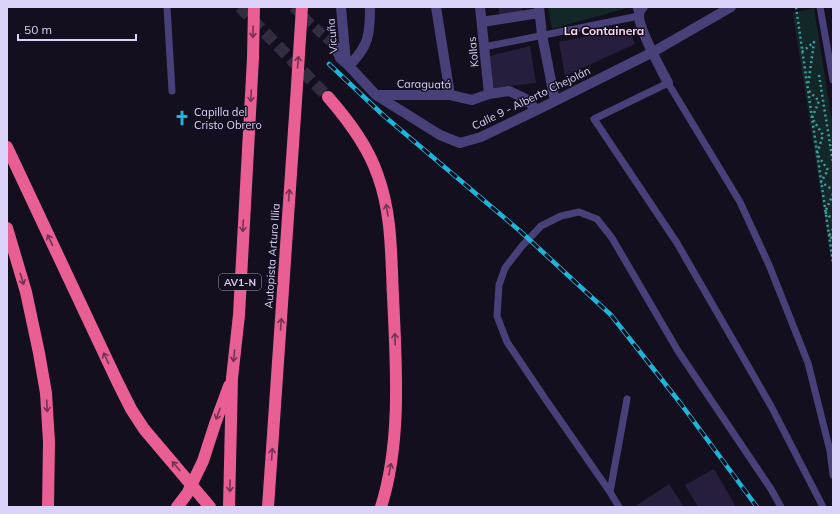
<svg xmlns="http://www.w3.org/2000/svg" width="840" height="514" font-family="Mulish,sans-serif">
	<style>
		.green { fill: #132728 }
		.building { fill: #271e3d }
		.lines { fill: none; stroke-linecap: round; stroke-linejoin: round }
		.minor-tunnel { stroke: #322c40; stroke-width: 10; stroke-dasharray: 10 5; stroke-linecap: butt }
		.motorway-tunnel { stroke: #322c40; stroke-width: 12; stroke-dasharray: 12 6; stroke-linecap: butt }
		.path { stroke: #3d9fa3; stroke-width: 2.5; stroke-dasharray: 2 3; stroke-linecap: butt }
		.service { stroke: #484078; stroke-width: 7 }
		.minor { stroke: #484078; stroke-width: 10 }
		.motorway { stroke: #e95e93; stroke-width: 12 }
		.rail-casing { stroke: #1db6db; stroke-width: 4.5 }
		.rail { stroke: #140f1f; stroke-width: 3; stroke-dasharray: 9; stroke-linecap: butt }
		.motorway-bridge { stroke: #e95e93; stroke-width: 12 }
		.oneway { stroke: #743353 }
		.labels { text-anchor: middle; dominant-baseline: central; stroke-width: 3; stroke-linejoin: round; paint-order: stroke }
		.shield { fill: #140f1f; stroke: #9f98b8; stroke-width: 1 }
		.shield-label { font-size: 10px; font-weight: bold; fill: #dbd3f9 }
		.street-label { font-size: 11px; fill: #dbd3f9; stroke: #140f1f }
		.poi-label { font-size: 11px; fill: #dbd3f9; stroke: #140f1f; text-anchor: start }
		.neighbourhood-label { font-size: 12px; font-weight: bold; fill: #f9d5e9; stroke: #140f1f }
	</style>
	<rect width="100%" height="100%" fill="#140f1f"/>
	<!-- green -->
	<path class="green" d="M 548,7 L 627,7 L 627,8 L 552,29 Z
		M 814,8 L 833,127 L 833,271 L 793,13 Z"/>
	<!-- building -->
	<path class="building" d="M 499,7 L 522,7 L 522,12 L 499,15 Z
		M 629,28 L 635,44 L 565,76 L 559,42 Z
		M 530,46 L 536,83 L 492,88 L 490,56 Z
		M 714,469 L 736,507 L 698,507 L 685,485 Z
		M 669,484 L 684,507 L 634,507 Z"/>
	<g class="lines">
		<!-- minor-tunnel -->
		<path class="minor-tunnel" d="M 293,7 L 335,46"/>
		<!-- motorway-tunnel -->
		<path class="motorway-tunnel" d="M 240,7 L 328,97"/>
		<!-- path -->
		<path class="path" d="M 796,7 L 833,263
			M 802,52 L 814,42 L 808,86
			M 819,75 L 833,163
			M 809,91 L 819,101 L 812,118 L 823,135 L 817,154 L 828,170 L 821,182 L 833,190
			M 833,194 L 825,212 L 833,220
			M 833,229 L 829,236 L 833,239"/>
		<!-- service -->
		<path class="service" d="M 167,7 L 172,91
			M 820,7 L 833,80
			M 484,47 L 639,16 L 636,7
			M 610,492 L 544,397 L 507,342 L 497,316 L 499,285 L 505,268 L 522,246 L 541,226 L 561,216 L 579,212 L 597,219 L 612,238 L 678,351 L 771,489 L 781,507
			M 619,507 L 610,492 L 627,399
			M 823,507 L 771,406 L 677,243 L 594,119 L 668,83 L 740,202 L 769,265 L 808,363 L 830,451 L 833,475"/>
		<!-- minor -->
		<path class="minor" d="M 341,7 L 346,63
			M 436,7 L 450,95
			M 480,7 L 489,94
			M 539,7 L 542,35 L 555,101
			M 643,7 C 641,9 639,12 639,15 C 638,28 661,69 668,83
			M 482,22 L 539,13
			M 335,46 L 340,58 L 349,66 L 376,95 L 440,135 L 460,143 L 481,137 L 537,110 L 653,52 L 731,7
			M 349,66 C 356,58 364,50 367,39 C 370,30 370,16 370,7
			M 376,95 L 450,95 L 472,100 L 489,94 L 509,91 L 524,98 L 537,110"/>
		<!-- motorway -->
		<path class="motorway" d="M 328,97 C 348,120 368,146 378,176 C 392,214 391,256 393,296 C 396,364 402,441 381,507
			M 7,228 L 26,292 L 39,353 L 46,393 L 49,442 L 48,507
			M 177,507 L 187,494 L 203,461 L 215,424 L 229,386
			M 229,507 L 232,378 L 239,315 L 253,58
			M 268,507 L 296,101"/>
		<!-- rail casing -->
		<g class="rail-casing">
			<path id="rail" d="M 329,64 L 383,115 L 520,231 L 611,315 L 681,404 L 757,507"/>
		</g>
		<!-- rail -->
		<use href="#rail" class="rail"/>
		<!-- motorway-bridge -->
		<path class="motorway-bridge" d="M 253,58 L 254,7
			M 296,101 L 302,7
			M 7,147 L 117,381 L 131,409 L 144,429 L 210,507"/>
	</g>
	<!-- one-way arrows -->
	<defs><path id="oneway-shaft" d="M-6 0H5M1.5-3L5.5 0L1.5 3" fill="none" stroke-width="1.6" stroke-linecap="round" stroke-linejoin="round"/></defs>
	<g class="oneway">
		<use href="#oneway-shaft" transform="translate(253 32) rotate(91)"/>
		<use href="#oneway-shaft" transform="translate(298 62) rotate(-86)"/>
		<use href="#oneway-shaft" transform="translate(251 96) rotate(93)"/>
		<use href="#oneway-shaft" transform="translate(289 195) rotate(-86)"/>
		<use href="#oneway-shaft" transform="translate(387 210) rotate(-100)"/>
		<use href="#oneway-shaft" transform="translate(243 226) rotate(93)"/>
		<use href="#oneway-shaft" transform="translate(50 240) rotate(-115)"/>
		<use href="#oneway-shaft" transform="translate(22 279) rotate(73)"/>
		<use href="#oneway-shaft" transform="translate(281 324) rotate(-86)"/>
		<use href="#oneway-shaft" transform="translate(395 339) rotate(-93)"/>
		<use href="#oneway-shaft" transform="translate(234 356) rotate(96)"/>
		<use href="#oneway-shaft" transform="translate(106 358) rotate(-115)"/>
		<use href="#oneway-shaft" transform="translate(47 406) rotate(87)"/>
		<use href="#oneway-shaft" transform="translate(218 414) rotate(110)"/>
		<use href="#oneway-shaft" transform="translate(272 454) rotate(-86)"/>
		<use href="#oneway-shaft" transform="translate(176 466) rotate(-130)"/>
		<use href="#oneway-shaft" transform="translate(390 469) rotate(-79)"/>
		<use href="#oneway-shaft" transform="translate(230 486) rotate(91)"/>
	</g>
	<!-- icons -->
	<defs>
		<g id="church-bare" transform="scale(1.2)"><path d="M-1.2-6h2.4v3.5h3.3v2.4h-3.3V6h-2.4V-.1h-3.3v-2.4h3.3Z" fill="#1db6db" stroke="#140f1f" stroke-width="2.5" paint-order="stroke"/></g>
	</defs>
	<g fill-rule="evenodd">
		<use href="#church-bare" x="182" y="118"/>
	</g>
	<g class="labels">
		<!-- shield labels -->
		<rect class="shield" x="219" y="274" width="42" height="16" rx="3"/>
		<g class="shield-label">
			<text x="240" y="282">AV1-N</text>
		</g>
		<!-- street labels -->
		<g class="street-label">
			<text transform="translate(332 36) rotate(-95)">Vicuña</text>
			<text transform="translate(473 52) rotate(-96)">Kollas</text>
			<text transform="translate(424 84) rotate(1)">Caraguatá</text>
			<text transform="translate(531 98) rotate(-26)">Calle 9 - Alberto Chejolán</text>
			<text transform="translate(272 256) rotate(-86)">Autopista Arturo Illia</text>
		</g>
		<!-- poi labels -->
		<g class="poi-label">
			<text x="194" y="112">Capilla del<tspan x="194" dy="13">Cristo Obrero</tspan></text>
		</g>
		<!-- neighbourhood labels -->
		<g class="neighbourhood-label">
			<text x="604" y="30">La Containera</text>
		</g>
	</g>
	<!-- border -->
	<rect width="840" height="514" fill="none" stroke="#dbd3f9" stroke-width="16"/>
	<!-- scale -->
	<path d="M18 34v6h118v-6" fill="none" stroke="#dbd3f9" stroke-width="2"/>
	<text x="24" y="34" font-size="12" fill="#dbd3f9" stroke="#140f1f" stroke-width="3" paint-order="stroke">50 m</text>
</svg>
